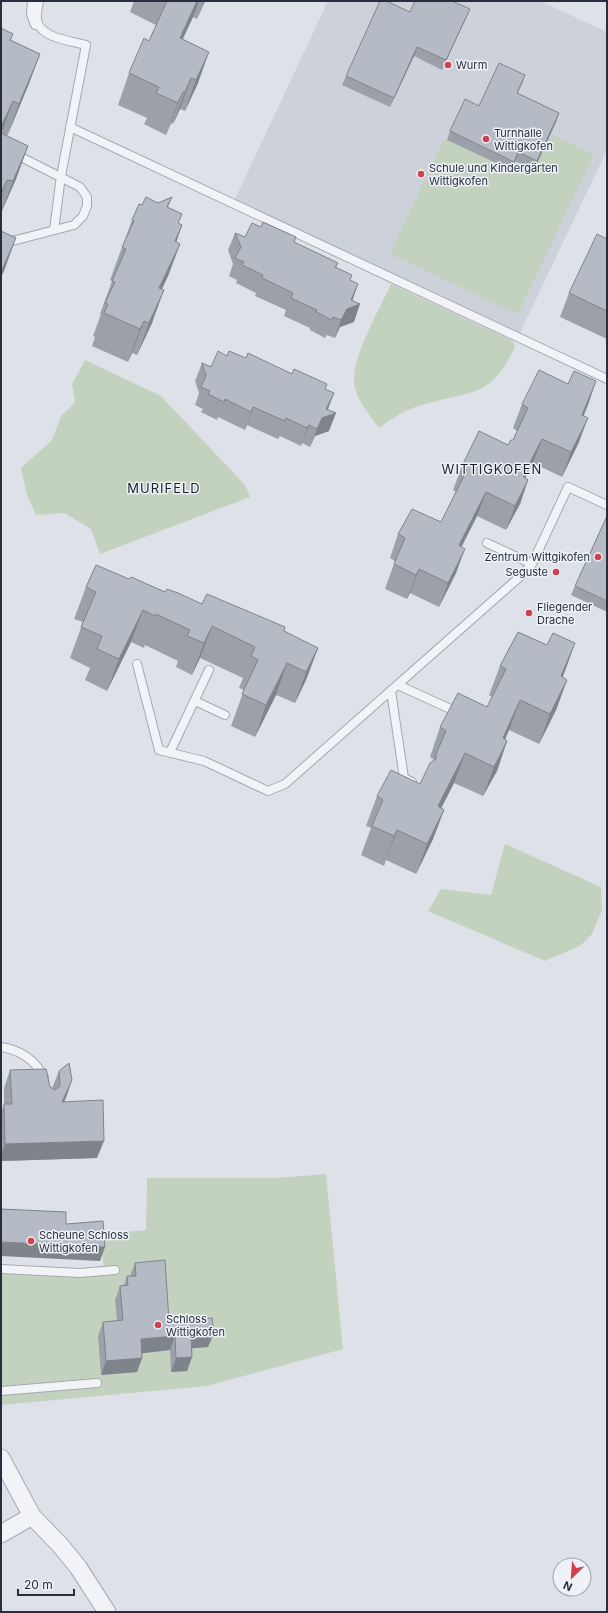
<svg xmlns="http://www.w3.org/2000/svg" width="608" height="1613" font-family="Inter,sans-serif">
	<style>
		.built { fill: #ccd1da }
		.green { fill: #c3d2bf }
		.lines { fill: none; stroke-linecap: round; stroke-linejoin: round }
		.service-casing { stroke: #a3a9b2; stroke-width: 10 }
		.minor-casing { stroke: #a3a9b2; stroke-width: 19 }
		.service { stroke: #f1f3f6; stroke-width: 8 }
		.minor { stroke: #f1f3f6; stroke-width: 17 }
		.wall { fill: #9ca1a9 }
		.shaded-wall { fill: #7f838a }
		.building { fill: #b5bbc5; stroke: #7f838a }
		.poi-dot { fill: #cf4151; stroke: #eef1f5; stroke-width: 1.5 }
		.labels { text-anchor: middle; dominant-baseline: central; stroke-width: 3; stroke-linejoin: round; paint-order: stroke }
		.poi-label { font-size: 11px; fill: #272f3f; stroke: #eef1f5; text-anchor: start }
		.quarter-label { font-size: 13px; letter-spacing: 1px; fill: #1a2030; stroke: #eef1f5 }
	</style>
	<rect width="100%" height="100%" fill="#dee2e8"/>
	<!-- built -->
	<path class="built" d="M 328,1 L 540,1 L 607,32 L 607,150 L 520,333 L 235,199 Z"/>
	<!-- green -->
	<path class="green" d="M 462,108 L 525,138 L 515,161 L 533,170 L 551,134 L 594,154 L 518,314 L 390,254 L 444,139 L 447,140 Z
		M 391,284 L 513,341 L 515,347 C 490,400 470,390 422,405 C 406,409 392,418 379,428 C 370,416 359,403 355,388 C 348,362 380,309 391,284 Z
		M 85,360 L 161,396 L 245,485 L 250,497 L 100,554 L 91,529 L 64,513 L 36,515 L 27,495 L 21,468 L 52,440 L 61,416 L 75,403 L 72,384 Z
		M 505,844 L 601,887 L 602,910 L 592,934 L 580,946 L 545,961 L 428,911 L 441,889 L 491,895 Z
		M 326,1174 L 343,1349 L 207,1386 L 1,1405 L 1,1271 L 104,1272 L 101,1234 L 146,1230 L 147,1178 L 277,1178 Z"/>
	<g class="lines">
		<!-- service casing -->
		<g class="service-casing">
			<path id="service" d="M 32,1 L 31,14 L 35,25
				M 39,1 C 38,7 36,14 37,20 C 40,38 71,41 86,45 L 61,176 L 54,230
				M 70,127 L 607,379
				M 1,244 L 74,225 L 83,216 L 87,206 L 87,197 L 80,187 L 13,153
				M 487,543 L 532,564
				M 137,664 L 159,750 L 204,761 L 268,791 L 285,784 L 523,574 L 532,564 L 568,487 L 607,505
				M 398,685 L 459,713
				M 391,691 L 404,778 L 412,782
				M 195,701 L 225,715
				M 170,752 L 209,670
				M 1,1047 C 20,1050 35,1060 44,1077
				M 1,1269 L 80,1273 L 115,1270
				M 1,1391 L 97,1383"/>
		</g>
		<!-- minor casing -->
		<g class="minor-casing">
			<path id="minor" d="M 1,1458 L 32,1516 L 60,1545 L 78,1567 L 107,1612
				M 1,1534 L 32,1516"/>
		</g>
		<!-- service -->
		<use href="#service" class="service"/>
		<!-- minor -->
		<use href="#minor" class="minor"/>
	</g>
	<!-- wall -->
	<path class="wall" d="M 134,1 L 205,1 L 197,19 L 193,17 L 183,39 L 198,83 L 185,111 L 180,109 L 173,124 L 171,123 L 166,135 L 144,124 L 147,118 L 118,105 L 129,73 L 149,41 L 156,25 L 130,12 Z
		M 466,18 L 442,70 L 414,56 L 390,107 L 342,85 L 346,76 Z
		M 1,28 L 13,34 L 11,40 L 40,54 L 28,86 L 7,136 L 28,146 L 16,179 L 1,213 Z
		M 525,75 L 517,93 L 559,113 L 556,122 L 534,170 L 515,161 L 511,170 L 447,140 L 450,131 L 479,106 Z
		M 172,197 L 168,207 L 182,214 L 178,223 L 182,225 L 176,242 L 180,244 L 168,276 L 162,289 L 152,323 L 137,355 L 132,353 L 128,362 L 92,346 L 95,337 L 93,336 L 101,314 L 100,314 L 112,281 L 110,280 L 132,220 L 142,205 L 158,203 Z
		M 261,227 L 296,237 L 294,242 L 338,263 L 336,268 L 350,280 L 352,300 L 354,322 L 340,327 L 335,338 L 327,335 L 325,338 L 310,330 L 310,328 L 284,316 L 286,310 L 255,296 L 256,293 L 236,283 L 237,280 L 229,276 L 233,264 L 228,250 L 235,233 L 245,237 Z
		M 607,239 L 607,339 L 560,317 L 569,293 Z
		M 227,356 L 246,358 L 292,374 L 334,393 L 328,409 L 329,431 L 315,436 L 310,447 L 302,443 L 301,446 L 280,436 L 278,439 L 247,425 L 245,430 L 218,417 L 217,420 L 201,412 L 203,409 L 195,405 L 199,393 L 195,381 L 202,363 L 211,367 Z
		M 522,404 L 588,405 L 583,415 L 579,442 L 562,477 L 533,463 L 525,478 L 528,480 L 520,504 L 506,530 L 477,516 L 462,546 L 456,573 L 439,607 L 410,593 L 407,599 L 385,589 L 395,561 L 390,558 L 398,534 L 441,522 L 456,492 L 453,490 L 462,466 L 508,445 L 513,440 L 517,431 L 513,428 Z
		M 607,516 L 607,612 L 571,595 L 575,586 Z
		M 129,579 L 165,592 L 284,631 L 318,648 L 306,680 L 295,703 L 276,695 L 255,737 L 231,726 L 244,690 L 239,688 L 243,678 L 200,658 L 192,675 L 176,667 L 178,661 L 145,645 L 144,648 L 131,642 L 107,691 L 85,680 L 90,668 L 70,658 L 83,622 L 74,619 L 86,587 Z
		M 575,643 L 563,677 L 567,680 L 556,710 L 539,744 L 509,730 L 505,740 L 507,741 L 497,771 L 483,796 L 454,783 L 441,808 L 444,810 L 433,839 L 416,874 L 386,860 L 384,866 L 361,855 L 371,828 L 366,826 L 377,796 L 420,784 L 434,760 L 430,757 L 440,727 L 487,707 L 492,697 L 489,695 L 500,666 L 547,645 Z
		M 10,1070 L 52,1088 L 59,1071 L 72,1080 L 64,1101 L 97,1158 L 1,1161 L 1,1112 L 4,1104 L 4,1088 Z
		M 135,1263 L 169,1321 L 208,1347 L 192,1348 L 192,1357 L 187,1371 L 171,1372 L 170,1350 L 142,1353 L 142,1358 L 137,1372 L 101,1375 L 98,1336 L 103,1322 L 117,1321 L 115,1300 L 120,1286 L 124,1285 L 127,1276 L 130,1276 Z"/>
	<!-- shaded-wall -->
	<path class="shaded-wall" d="M 197,1 L 199,1 L 193,17 L 168,69 L 180,38 Z
		M 204,1 L 205,1 L 197,19 Z
		M 470,9 L 466,18 L 442,70 L 446,60 Z
		M 417,47 L 414,56 L 390,107 L 394,98 Z
		M 209,52 L 198,83 L 185,111 L 196,80 Z
		M 40,54 L 28,86 L 7,137 L 19,104 Z
		M 525,75 L 522,84 L 513,102 Z
		M 191,78 L 180,109 L 173,124 L 185,92 Z
		M 183,92 L 171,123 L 166,135 L 178,103 Z
		M 13,101 L 1,134 L 1,127 Z
		M 559,113 L 556,122 L 534,170 L 537,161 Z
		M 28,146 L 16,179 L 1,213 L 13,181 Z
		M 518,152 L 515,161 L 511,170 L 514,162 Z
		M 7,180 L 1,196 L 1,193 Z
		M 182,225 L 171,258 L 175,241 Z
		M 16,238 L 4,271 L 1,277 L 1,272 Z
		M 180,244 L 168,276 L 147,320 L 159,288 Z
		M 358,284 L 352,302 L 360,304 L 354,322 L 340,327 L 335,338 L 341,320 Z
		M 164,290 L 152,323 L 137,355 L 149,323 Z
		M 144,321 L 132,353 L 128,362 L 140,329 Z
		M 596,381 L 588,405 L 574,439 L 582,415 Z
		M 334,393 L 327,411 L 336,413 L 329,431 L 315,436 L 310,447 L 317,429 Z
		M 253,407 L 247,425 L 245,430 L 251,412 Z
		M 588,418 L 579,442 L 562,477 L 571,452 Z
		M 309,425 L 302,443 L 301,446 L 307,428 Z
		M 542,439 L 533,463 L 514,500 L 523,476 Z
		M 528,480 L 520,504 L 506,530 L 515,506 Z
		M 486,492 L 477,516 L 450,569 L 459,545 Z
		M 465,549 L 456,573 L 439,607 L 448,583 Z
		M 419,569 L 410,593 L 407,599 L 416,575 Z
		M 143,610 L 131,642 L 107,691 L 119,659 Z
		M 212,626 L 200,658 L 192,675 L 204,643 Z
		M 575,643 L 564,673 L 550,706 L 561,676 Z
		M 318,648 L 306,680 L 295,703 L 306,672 Z
		M 287,663 L 276,695 L 255,737 L 266,705 Z
		M 567,680 L 556,710 L 539,744 L 550,714 Z
		M 520,700 L 509,730 L 492,768 L 503,738 Z
		M 507,741 L 497,771 L 483,796 L 494,767 Z
		M 465,753 L 454,783 L 427,836 L 438,806 Z
		M 444,810 L 433,839 L 416,874 L 427,844 Z
		M 397,830 L 386,860 L 384,866 L 394,836 Z
		M 72,1080 L 66,1098 L 56,1119 L 62,1102 Z
		M 104,1141 L 97,1158 L 1,1161 L 1,1155 L 5,1144 Z
		M 1,1242 L 105,1247 L 100,1261 L 1,1256 Z
		M 214,1333 L 208,1347 L 186,1349 L 191,1335 Z
		M 175,1336 L 170,1350 L 136,1354 L 141,1339 Z
		M 192,1357 L 187,1371 L 171,1372 L 176,1358 Z
		M 142,1358 L 137,1372 L 101,1375 L 106,1361 Z"/>
	<!-- building -->
	<path class="building" d="M 167,1 L 197,1 L 180,38 L 209,52 L 196,80 L 191,78 L 185,92 L 183,92 L 178,103 L 156,93 L 159,87 L 129,73 L 144,38 L 149,41 Z
		M 380,1 L 386,1 L 410,12 L 415,1 L 452,1 L 470,9 L 446,60 L 417,47 L 394,98 L 346,76 Z
		M 1,28 L 13,34 L 10,40 L 40,54 L 19,104 L 13,101 L 1,127 Z
		M 499,63 L 525,75 L 517,93 L 559,113 L 537,161 L 518,152 L 514,162 L 450,131 L 465,99 L 479,106 Z
		M 1,133 L 28,146 L 13,181 L 7,180 L 1,193 Z
		M 146,197 L 158,203 L 172,197 L 167,207 L 182,214 L 178,223 L 182,225 L 175,241 L 180,244 L 159,288 L 164,290 L 149,323 L 144,321 L 140,329 L 104,313 L 108,304 L 105,303 L 115,282 L 112,281 L 126,249 L 122,247 L 134,221 L 132,220 L 139,204 L 142,205 Z
		M 263,222 L 296,237 L 294,242 L 338,263 L 335,267 L 352,275 L 350,280 L 358,284 L 351,300 L 360,304 L 347,309 L 341,320 L 333,317 L 332,320 L 316,312 L 317,310 L 291,298 L 293,293 L 262,278 L 263,275 L 242,265 L 244,262 L 235,258 L 241,247 L 235,233 L 245,237 L 252,223 L 261,227 Z
		M 1,231 L 16,238 L 1,272 Z
		M 597,234 L 607,239 L 607,311 L 569,293 Z
		M 218,351 L 227,356 L 229,351 L 246,358 L 248,353 L 292,374 L 294,369 L 327,384 L 325,389 L 334,393 L 326,409 L 336,413 L 322,418 L 317,429 L 309,425 L 307,428 L 286,418 L 285,421 L 253,407 L 251,412 L 225,399 L 224,402 L 208,394 L 210,391 L 201,387 L 206,376 L 202,363 L 211,367 Z
		M 539,370 L 568,384 L 574,371 L 596,381 L 582,415 L 588,418 L 571,452 L 542,439 L 523,476 L 528,480 L 515,506 L 486,492 L 459,545 L 465,549 L 448,583 L 419,569 L 416,575 L 394,564 L 405,538 L 398,534 L 412,509 L 441,522 L 467,470 L 462,466 L 479,431 L 508,445 L 511,440 L 513,440 L 528,408 L 522,404 Z
		M 607,516 L 607,601 L 575,586 Z
		M 96,565 L 129,579 L 131,577 L 165,592 L 167,589 L 178,593 L 202,604 L 207,594 L 285,627 L 284,631 L 318,648 L 306,672 L 287,663 L 266,705 L 242,694 L 258,660 L 251,656 L 255,647 L 212,626 L 204,643 L 187,636 L 190,630 L 156,614 L 155,616 L 143,610 L 119,659 L 97,649 L 102,636 L 81,627 L 96,592 L 86,587 Z
		M 518,632 L 547,645 L 553,633 L 575,643 L 561,676 L 567,680 L 550,714 L 520,700 L 503,738 L 507,741 L 494,767 L 465,753 L 438,806 L 444,810 L 427,844 L 397,830 L 394,836 L 372,826 L 383,800 L 377,796 L 391,770 L 420,784 L 430,763 L 436,759 L 436,754 L 446,731 L 440,727 L 458,693 L 487,707 L 506,669 L 500,666 Z
		M 69,1063 L 72,1080 L 62,1102 L 103,1100 L 104,1141 L 5,1144 L 4,1104 L 12,1104 L 10,1070 L 46,1069 L 50,1087 L 55,1090 L 60,1086 L 59,1071 Z
		M 1,1209 L 66,1212 L 66,1224 L 103,1221 L 105,1247 L 1,1242 Z
		M 165,1260 L 169,1321 L 212,1318 L 214,1333 L 191,1335 L 192,1357 L 176,1358 L 175,1336 L 141,1339 L 142,1358 L 106,1361 L 103,1322 L 123,1320 L 120,1286 L 128,1285 L 127,1276 L 136,1276 L 135,1263 Z"/>
	<!-- markers -->
	<g class="poi-dot">
		<circle cx="448" cy="65" r="4"/>
		<circle cx="486" cy="139" r="4"/>
		<circle cx="421" cy="174" r="4"/>
		<circle cx="598" cy="557" r="4"/>
		<circle cx="556" cy="572" r="4"/>
		<circle cx="529" cy="613" r="4"/>
		<circle cx="31" cy="1241" r="4"/>
		<circle cx="158" cy="1325" r="4"/>
	</g>
	<g class="labels">
		<!-- poi labels -->
		<g class="poi-label">
			<text x="456" y="65">Wurm</text>
			<text x="494" y="133">Turnhalle<tspan x="494" dy="13">Wittigkofen</tspan></text>
			<text x="429" y="168">Schule und Kindergärten<tspan x="429" dy="13">Wittigkofen</tspan></text>
			<text x="590" y="557" text-anchor="end">Zentrum Wittgikofen</text>
			<text x="548" y="572" text-anchor="end">Seguste</text>
			<text x="537" y="607">Fliegender<tspan x="537" dy="13">Drache</tspan></text>
			<text x="39" y="1235">Scheune Schloss<tspan x="39" dy="13">Wittigkofen</tspan></text>
			<text x="166" y="1319">Schloss<tspan x="166" dy="13">Wittigkofen</tspan></text>
		</g>
		<!-- quarter labels -->
		<g class="quarter-label">
			<text x="492" y="469">WITTIGKOFEN</text>
			<text x="164" y="488">MURIFELD</text>
		</g>
	</g>
	<!-- border -->
	<rect width="608" height="1613" fill="none" stroke="#272f3f" stroke-width="4"/>
	<!-- north arrow -->
	<g transform="translate(572 1577) rotate(205)"><circle r="19" fill="#eef1f5" stroke="#9ea3ac"/>
	<path d="M0-3L7 15L0 10L-7 15Z" fill="#cf4151"/>
	<text y="-6" font-size="11" font-weight="bold" text-anchor="middle" fill="#272f3f">N</text>
	</g>
	<!-- scale -->
	<path d="M18 1589v6h56v-6" fill="none" stroke="#272f3f" stroke-width="2"/>
	<text x="24" y="1589" font-size="12" fill="#272f3f" stroke="#eef1f5" stroke-width="3" paint-order="stroke">20 m</text>
</svg>
